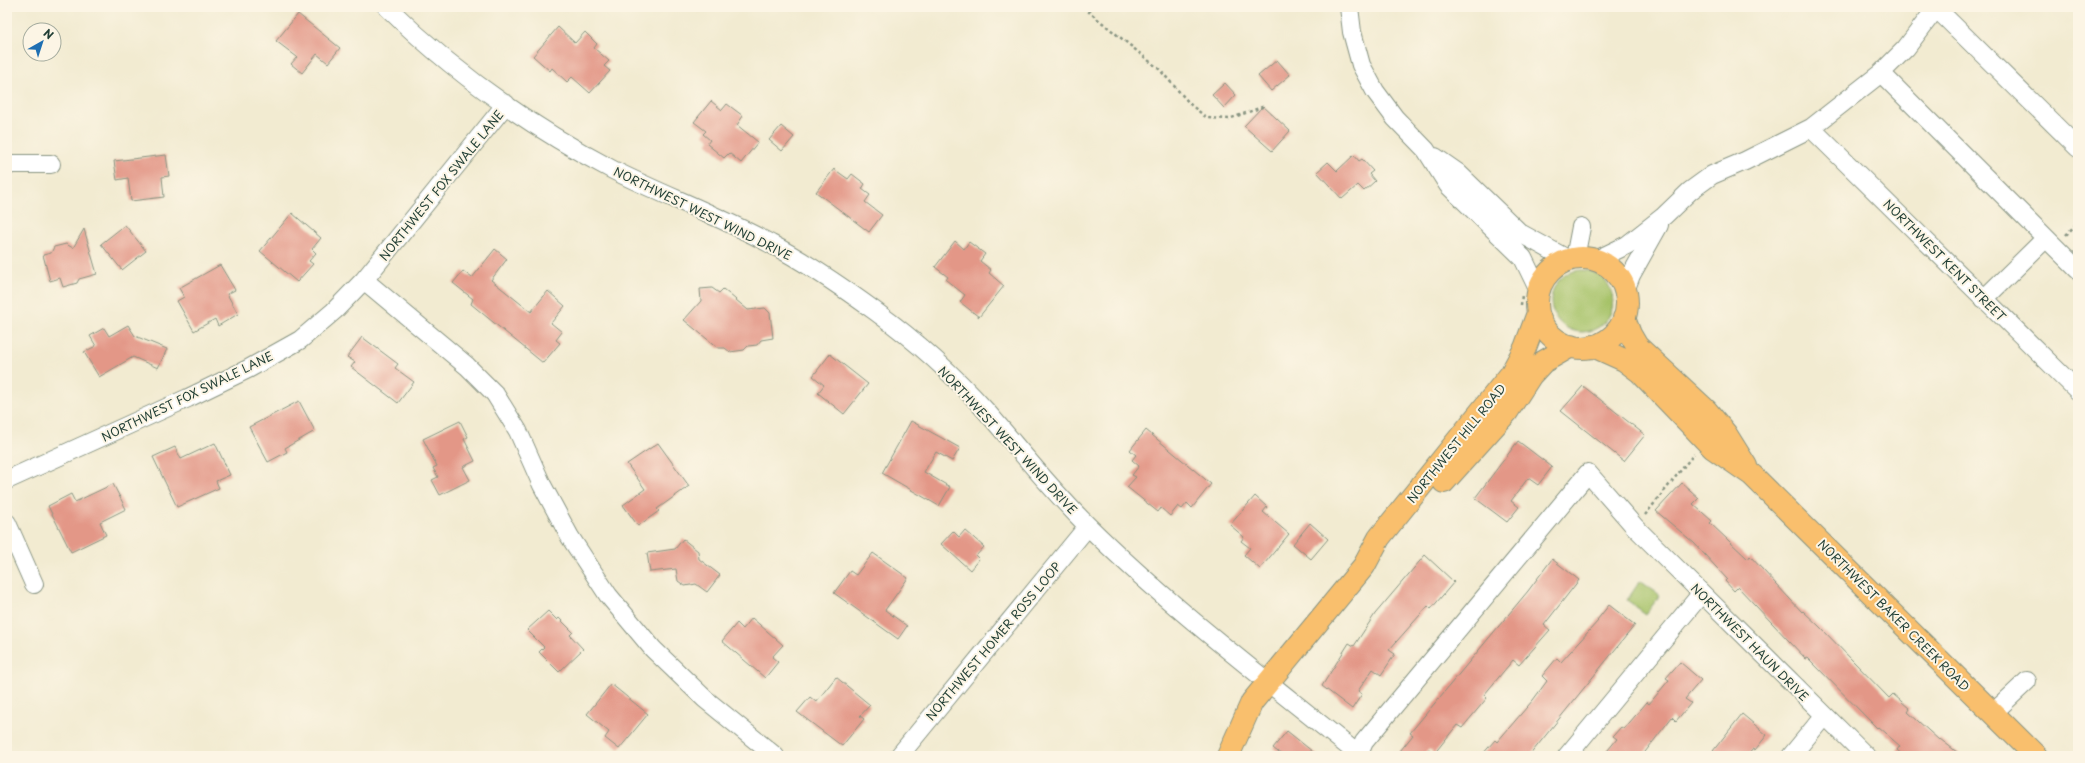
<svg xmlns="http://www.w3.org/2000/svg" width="2085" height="763" font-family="'Playpen Sans',sans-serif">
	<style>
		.green { fill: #a6c268; stroke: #62804e }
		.building { fill: #e39787 }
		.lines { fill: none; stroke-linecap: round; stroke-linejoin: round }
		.minor-casing { stroke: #889482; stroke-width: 20 }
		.major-casing { stroke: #889482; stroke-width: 24 }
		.path { stroke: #889482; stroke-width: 2.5; stroke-dasharray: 3 3; stroke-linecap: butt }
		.minor { stroke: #fff; stroke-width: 18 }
		.major { stroke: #f9bf6d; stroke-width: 22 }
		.labels { text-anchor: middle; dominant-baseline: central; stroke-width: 4; stroke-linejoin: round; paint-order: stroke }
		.street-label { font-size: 12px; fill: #1f3d34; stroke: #fcf5e5 }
	</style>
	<rect width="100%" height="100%" fill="#fcf5e5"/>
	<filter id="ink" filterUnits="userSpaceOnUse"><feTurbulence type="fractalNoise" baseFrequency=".025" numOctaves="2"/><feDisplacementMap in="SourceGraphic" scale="8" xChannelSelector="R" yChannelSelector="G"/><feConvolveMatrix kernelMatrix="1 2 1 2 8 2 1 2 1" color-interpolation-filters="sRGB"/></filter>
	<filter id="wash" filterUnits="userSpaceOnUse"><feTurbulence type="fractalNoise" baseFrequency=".012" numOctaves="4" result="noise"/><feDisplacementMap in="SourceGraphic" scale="16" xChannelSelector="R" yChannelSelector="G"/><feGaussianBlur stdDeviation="0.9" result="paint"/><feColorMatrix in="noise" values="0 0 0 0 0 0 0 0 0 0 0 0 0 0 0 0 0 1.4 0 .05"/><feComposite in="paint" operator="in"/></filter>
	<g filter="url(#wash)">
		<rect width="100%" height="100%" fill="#f2ebd1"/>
		<!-- green -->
		<path class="green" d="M1551 301a31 31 0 1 1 62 0a31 31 0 1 1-62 0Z
			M 1640,581 L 1660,595 L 1646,614 L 1627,600 Z"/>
		<g id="blocks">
			<!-- building -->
			<path class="building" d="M 298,14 L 340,48 L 328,63 L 317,54 L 302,73 L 291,64 L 297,57 L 276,41 Z
				M 558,27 L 575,43 L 585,32 L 597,44 L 594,48 L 609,61 L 604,66 L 610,71 L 590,93 L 572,77 L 567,82 L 552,68 L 550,71 L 533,56 Z
				M 1277,60 L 1290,75 L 1271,91 L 1258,76 Z
				M 1225,83 L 1236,95 L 1224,108 L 1212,95 Z
				M 711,101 L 722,110 L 727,104 L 743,116 L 737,125 L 758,142 L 741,163 L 729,153 L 724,158 L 707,144 L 710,140 L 703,134 L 706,131 L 694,122 Z
				M 1263,106 L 1290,131 L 1272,151 L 1244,126 Z
				M 781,126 L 794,137 L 782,151 L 769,140 Z
				M 166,155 L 169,176 L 162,177 L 164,197 L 131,201 L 128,178 L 117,180 L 114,161 Z
				M 1354,155 L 1359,161 L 1362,159 L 1373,171 L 1369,174 L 1375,181 L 1364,191 L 1358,185 L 1342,199 L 1317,172 L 1328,162 L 1337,171 Z
				M 834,169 L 848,179 L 852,174 L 865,184 L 862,189 L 870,195 L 865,202 L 882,215 L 869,232 L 816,192 Z
				M 292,213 L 321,238 L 312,249 L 316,253 L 309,261 L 313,264 L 297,282 L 260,251 Z
				M 125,225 L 146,251 L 122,270 L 101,244 Z
				M 84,229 L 97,274 L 79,279 L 77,283 L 63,287 L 60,278 L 50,281 L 43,255 L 51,253 L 54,247 L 66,244 L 73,248 Z
				M 955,241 L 964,249 L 969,242 L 985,254 L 980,261 L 991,270 L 989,273 L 1004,286 L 979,317 L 960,302 L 965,295 L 946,280 L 948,277 L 935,267 Z
				M 495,249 L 507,259 L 491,280 L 531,312 L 548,291 L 565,306 L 551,323 L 562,332 L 556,340 L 560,343 L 543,363 L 471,304 L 473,299 L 453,283 L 463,271 L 472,278 Z
				M 220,265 L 235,290 L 227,294 L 238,314 L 218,326 L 215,319 L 194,331 L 177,301 L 184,297 L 179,288 Z
				M 712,288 L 719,293 L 723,289 L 748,310 L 765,308 L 770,313 L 773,338 L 761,340 L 757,345 L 748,346 L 744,350 L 730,352 L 725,348 L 718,348 L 684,320 L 701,301 L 700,289 Z
				M 128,325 L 135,336 L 167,349 L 158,368 L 133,357 L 99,377 L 84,352 L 96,346 L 90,336 L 104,328 L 109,336 Z
				M 362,337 L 398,364 L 395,368 L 414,382 L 398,403 L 351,367 L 355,362 L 347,357 Z
				M 830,354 L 868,384 L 844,414 L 818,393 L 824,385 L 813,376 Z
				M 1583,386 L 1645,435 L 1624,461 L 1561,411 Z
				M 299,401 L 315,431 L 285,448 L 287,452 L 268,462 L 249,427 Z
				M 460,421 L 468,437 L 464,439 L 475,461 L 463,467 L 470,480 L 440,495 L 432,480 L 438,477 L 433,468 L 437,466 L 423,439 Z
				M 911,421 L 960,448 L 952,461 L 936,452 L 924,472 L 950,487 L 939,506 L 882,473 Z
				M 1146,430 L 1211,484 L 1192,508 L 1187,503 L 1182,509 L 1178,506 L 1170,516 L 1161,508 L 1158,512 L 1127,487 L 1136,477 L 1132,475 L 1139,466 L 1132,460 L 1136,455 L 1130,450 Z
				M 1518,441 L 1552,467 L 1538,485 L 1528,478 L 1511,501 L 1519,507 L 1507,522 L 1475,498 Z
				M 215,443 L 230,475 L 216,481 L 219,488 L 177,507 L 153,457 L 175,447 L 181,459 Z
				M 658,443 L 689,486 L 657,509 L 659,511 L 638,526 L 623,505 L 645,489 L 627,464 Z
				M 1682,483 L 1699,498 L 1693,504 L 1712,521 L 1710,523 L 1748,559 L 1750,556 L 1802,612 L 1803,611 L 1819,626 L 1889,698 L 1893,694 L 1910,709 L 1908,712 L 1939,740 L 1940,739 L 1962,756 L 1904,756 L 1897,750 L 1900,746 L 1878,727 L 1877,728 L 1808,658 L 1806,659 L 1738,587 L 1734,591 L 1725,581 L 1727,579 L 1694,543 L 1656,511 Z
				M 113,484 L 126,509 L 100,522 L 106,535 L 71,552 L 48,506 L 71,494 L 75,502 Z
				M 1255,496 L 1267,507 L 1263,512 L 1289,534 L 1260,569 L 1244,555 L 1250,548 L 1241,541 L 1244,537 L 1230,525 Z
				M 1310,523 L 1328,539 L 1311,559 L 1293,544 Z
				M 965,530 L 984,547 L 976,556 L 979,559 L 970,570 L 941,544 L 953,531 L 959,537 Z
				M 683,539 L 698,551 L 699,559 L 720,575 L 707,592 L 696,584 L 685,586 L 678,581 L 676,569 L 650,572 L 647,553 L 675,549 Z
				M 873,553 L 908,578 L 885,610 L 907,626 L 898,639 L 834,593 L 850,571 L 856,575 Z
				M 1425,555 L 1454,582 L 1431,609 L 1428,606 L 1389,650 L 1395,654 L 1381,675 L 1373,669 L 1358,691 L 1362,694 L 1352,709 L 1322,686 L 1349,643 L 1354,646 L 1375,614 Z
				M 1552,559 L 1579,580 L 1544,625 L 1550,630 L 1519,665 L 1513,660 L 1484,695 L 1487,698 L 1462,728 L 1457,725 L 1434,754 L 1429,749 L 1423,756 L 1396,756 L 1413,735 L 1410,733 L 1528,591 Z
				M 1609,605 L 1635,625 L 1529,756 L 1481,756 L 1495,740 L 1497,742 L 1533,700 L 1547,681 L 1542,676 L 1557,658 L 1561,662 L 1598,621 L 1597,620 Z
				M 548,611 L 557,620 L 559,618 L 573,632 L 570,635 L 583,649 L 559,672 L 539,652 L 544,647 L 527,630 Z
				M 752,618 L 783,645 L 772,657 L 778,662 L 765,678 L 722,641 L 737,623 L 743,629 Z
				M 1680,662 L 1701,680 L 1685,699 L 1691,703 L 1676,721 L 1672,717 L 1642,756 L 1603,756 L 1617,739 L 1613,736 L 1621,727 L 1624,729 L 1647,702 L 1649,704 L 1669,680 L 1666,678 Z
				M 836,677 L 870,705 L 860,716 L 864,719 L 842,746 L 797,712 L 810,697 L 816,702 Z
				M 611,684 L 648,714 L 619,749 L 605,738 L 609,732 L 587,714 Z
				M 1742,714 L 1767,735 L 1755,750 L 1753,749 L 1747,756 L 1709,756 Z
				M 1287,731 L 1318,756 L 1283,756 L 1273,748 Z"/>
		</g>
	</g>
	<g filter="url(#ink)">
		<use href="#blocks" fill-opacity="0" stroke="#889482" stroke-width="1"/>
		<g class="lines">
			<!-- minor casing -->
			<g class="minor-casing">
				<path id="minor" d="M 387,7 C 453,72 531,127 613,170 C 665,196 720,216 771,244 C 808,263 842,287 875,311 C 915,340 953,374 986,411 C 1020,450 1052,491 1089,527 C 1173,610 1268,681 1360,756
					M 1349,7 L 1352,32 L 1361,65 L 1375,91 L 1395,118 L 1426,150 L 1448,185 L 1523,258 L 1539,291
					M 1936,8 L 2078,148
					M 1881,73 L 2078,270
					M 1811,128 L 2078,391
					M 1435,157 L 1458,173 L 1520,233 L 1569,260
					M 7,166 L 12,164 L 51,164
					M 1575,258 L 1581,227
					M 1596,260 L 1627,245 L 1664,216 L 1690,191 L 1712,175 L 1745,161 L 1811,128 L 1881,73 L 1906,48 L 1937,7
					M 364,280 L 467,366 L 495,394 L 518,431 L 542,485 L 570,537 L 608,595 L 653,649 L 705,699 L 775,756
					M 1625,291 L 1631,275 L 1659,225
					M 1984,299 L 2046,238
					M 7,480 L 188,398 L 248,369 L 300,340 L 334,311 L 364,280 L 506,104
					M 7,523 L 34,584
					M 1993,713 L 2027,681
					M 899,756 L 1088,526
					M 1358,756 L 1364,742 L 1588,473 L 1635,527 L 1866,756
					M 1567,756 L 1701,594
					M 1791,756 L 1824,716"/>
			</g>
			<!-- major casing -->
			<g class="major-casing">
				<path id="major" d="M1537 303a45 45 0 1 1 90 0a45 45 0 1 1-90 0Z
					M 1624,318 L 1630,334 L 1637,346 L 1706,410 L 1726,434 L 1746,466
					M 1593,346 L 1624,360 L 1640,372 L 1713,448 L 1752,475 L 2036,756
					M 1444,482 L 1507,412 L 1531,375 L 1543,362 L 1571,346
					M 1228,756 L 1252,702 L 1364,566 L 1379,538 L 1511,374 L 1525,348 L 1538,313"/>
			</g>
			<!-- path -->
			<path class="path" d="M 1083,7 L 1159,69 L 1191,105 L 1207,118 L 1229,119 L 1265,106
				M 2066,235 L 2078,222
				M 1521,305 L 1522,294
				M 1645,515 L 1694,454"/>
			<!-- minor -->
			<use href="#minor" class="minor"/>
			<!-- major -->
			<use href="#major" class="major"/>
		</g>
	</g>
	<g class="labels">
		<!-- street labels -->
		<g class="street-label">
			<text transform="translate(441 185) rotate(-51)">NORTHWEST FOX SWALE LANE</text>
			<text transform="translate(703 213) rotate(26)">NORTHWEST WEST WIND DRIVE</text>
			<text transform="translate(1945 260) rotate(45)">NORTHWEST KENT STREET</text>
			<text transform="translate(187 396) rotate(-26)">NORTHWEST FOX SWALE LANE</text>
			<text transform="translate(1008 440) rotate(47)">NORTHWEST WEST WIND DRIVE</text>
			<text transform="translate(1456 443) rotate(-51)">NORTHWEST HILL ROAD</text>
			<text transform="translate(1894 615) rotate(45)">NORTHWEST BAKER CREEK ROAD</text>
			<text transform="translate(993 641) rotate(-50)">NORTHWEST HOMER ROSS LOOP</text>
			<text transform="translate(1750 642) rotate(45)">NORTHWEST HAUN DRIVE</text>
		</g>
	</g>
	<!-- margin -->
	<rect width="2085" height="763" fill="none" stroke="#fcf5e5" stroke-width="24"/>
	<!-- north arrow -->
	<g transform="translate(42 42) rotate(39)"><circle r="19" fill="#fcf5e5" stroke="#a4ab9e"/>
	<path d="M0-3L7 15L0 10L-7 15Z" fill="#1f6fb2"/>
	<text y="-6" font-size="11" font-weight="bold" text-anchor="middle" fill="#1f3d34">N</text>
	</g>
</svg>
